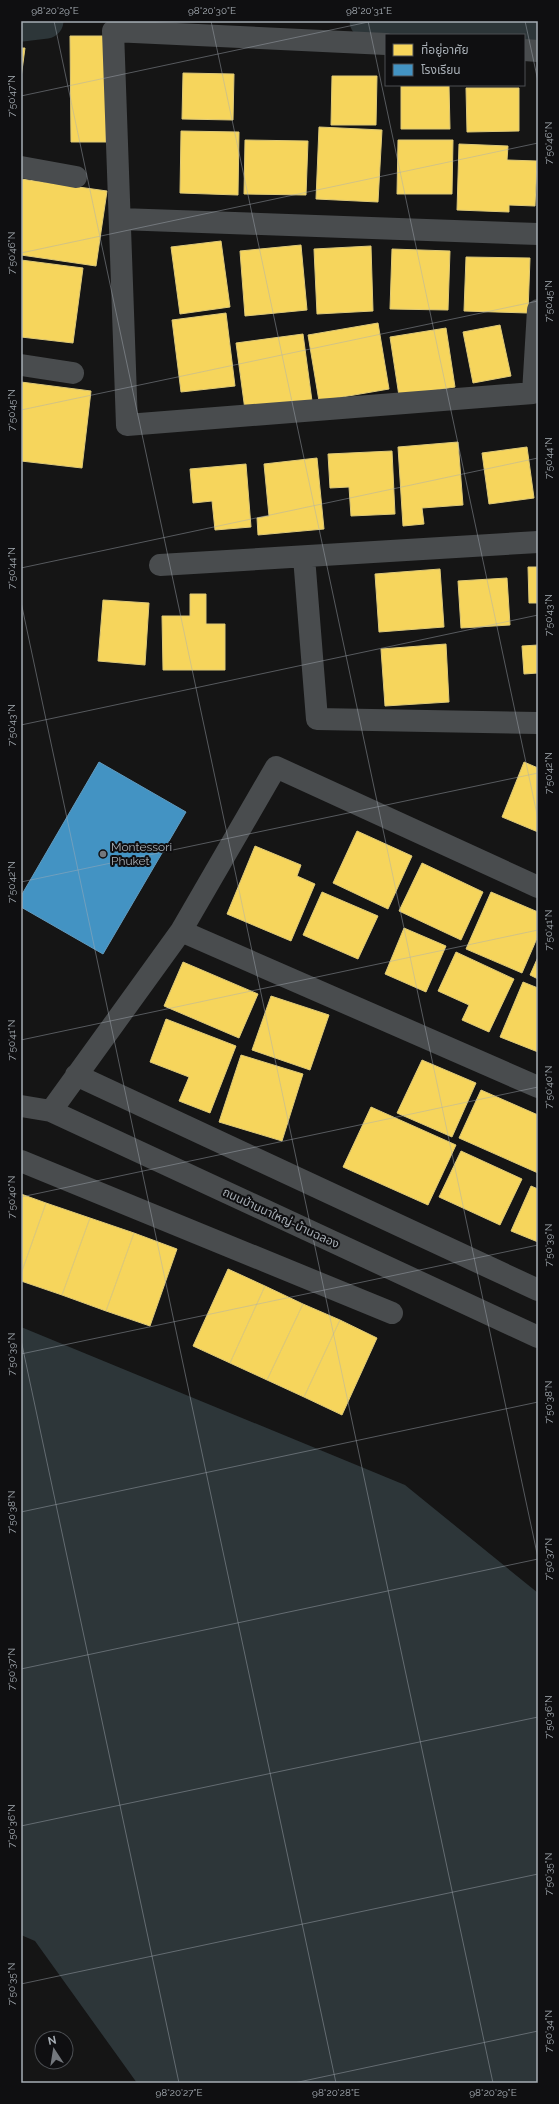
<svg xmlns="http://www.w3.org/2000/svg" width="559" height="2104" font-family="Raleway,'Noto Sans Thai',sans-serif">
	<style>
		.water { fill: #2d3639 }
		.homes { fill: #f6d55c; stroke: #dec977 }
		.schools { fill: #4393c3; stroke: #619bbf }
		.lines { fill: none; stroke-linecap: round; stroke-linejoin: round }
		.canal { stroke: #2d3639; stroke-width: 35 }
		.minor { stroke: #494c4e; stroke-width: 22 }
		.ticks { fill: none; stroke: #a7aeb5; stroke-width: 1; stroke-opacity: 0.45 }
		.poi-dot { fill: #74787d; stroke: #0f0f11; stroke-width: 1.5 }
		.labels { text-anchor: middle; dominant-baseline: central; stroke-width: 4; stroke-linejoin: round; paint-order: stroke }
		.poi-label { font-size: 12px; fill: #a7aeb5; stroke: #0f0f11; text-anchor: start }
		.street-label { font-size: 12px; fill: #a7aeb5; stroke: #0f0f11 }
		.neatline { fill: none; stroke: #a7aeb5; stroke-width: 1.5 }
		.ticks-label { font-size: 10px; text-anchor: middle; fill: #a7aeb5 }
	</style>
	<rect width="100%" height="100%" fill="#151515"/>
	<!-- water -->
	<path class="water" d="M 21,1327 L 405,1485 L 538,1593 L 538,2083 L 137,2083 L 35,1941 L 21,1935 Z"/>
	<!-- homes -->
	<path class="homes" d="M 70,36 L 106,36 L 106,142 L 71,142 Z
		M 21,48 L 25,48 L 21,78 Z
		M 183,73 L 234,74 L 233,120 L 182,119 Z
		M 332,76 L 377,76 L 376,125 L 331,125 Z
		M 401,85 L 449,85 L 450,129 L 401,129 Z
		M 466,88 L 519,88 L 519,131 L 467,132 Z
		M 319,127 L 382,130 L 378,202 L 316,199 Z
		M 181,131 L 239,132 L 238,195 L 180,193 Z
		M 245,140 L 308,141 L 306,195 L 244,194 Z
		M 398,140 L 453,140 L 452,194 L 397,194 Z
		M 459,144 L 508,146 L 507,160 L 537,161 L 535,206 L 509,205 L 509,212 L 457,210 Z
		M 21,179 L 107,191 L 96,266 L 21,255 Z
		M 221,241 L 230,307 L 180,314 L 171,247 Z
		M 301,245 L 307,310 L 245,316 L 240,251 Z
		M 371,246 L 373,311 L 317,314 L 314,249 Z
		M 392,249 L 450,251 L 448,310 L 390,309 Z
		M 466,257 L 530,258 L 528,313 L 464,311 Z
		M 21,260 L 83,268 L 73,343 L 21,337 Z
		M 226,313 L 235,386 L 181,392 L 172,320 Z
		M 378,323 L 389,389 L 319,401 L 308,335 Z
		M 500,325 L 511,376 L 473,383 L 463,332 Z
		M 446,328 L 455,387 L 399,396 L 390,337 Z
		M 303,334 L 312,401 L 245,410 L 236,343 Z
		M 21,382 L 91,391 L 82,468 L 21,461 Z
		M 458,442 L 463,505 L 422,508 L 424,524 L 403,526 L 398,447 Z
		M 527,447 L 534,498 L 489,504 L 482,453 Z
		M 392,451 L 395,514 L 351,516 L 349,487 L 330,488 L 328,454 Z
		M 317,458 L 324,529 L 258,535 L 257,518 L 269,516 L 264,464 Z
		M 246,464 L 251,527 L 215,530 L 212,501 L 193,503 L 190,469 Z
		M 528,567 L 538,567 L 538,603 L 529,603 Z
		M 440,569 L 444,627 L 379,632 L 375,574 Z
		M 507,578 L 510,625 L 461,628 L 458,581 Z
		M 190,594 L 206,594 L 206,624 L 225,624 L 225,670 L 163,670 L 162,616 L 190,616 Z
		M 103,600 L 149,603 L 145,665 L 98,661 Z
		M 446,644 L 449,702 L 385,706 L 381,649 Z
		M 538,645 L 538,673 L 524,674 L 522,646 Z
		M 524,762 L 538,768 L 538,832 L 502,817 Z
		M 357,831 L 412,856 L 388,909 L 333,883 Z
		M 255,846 L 301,865 L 297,876 L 315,884 L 291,941 L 227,914 Z
		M 422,863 L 483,892 L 461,940 L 399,911 Z
		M 322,892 L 378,916 L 358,959 L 303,935 Z
		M 491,892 L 538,912 L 538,936 L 522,973 L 466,949 Z
		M 404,928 L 446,946 L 426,992 L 385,974 Z
		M 456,952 L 514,979 L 489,1032 L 462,1020 L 469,1005 L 438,991 Z
		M 538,957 L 538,979 L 530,975 Z
		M 183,962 L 258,994 L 239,1038 L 164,1006 Z
		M 523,982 L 538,988 L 538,1052 L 500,1037 Z
		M 271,996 L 329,1015 L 310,1070 L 252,1050 Z
		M 166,1019 L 236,1046 L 210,1113 L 179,1101 L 189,1077 L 150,1062 Z
		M 241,1055 L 303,1074 L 282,1141 L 219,1122 Z
		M 422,1060 L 476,1083 L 452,1137 L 397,1113 Z
		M 481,1090 L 538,1115 L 538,1173 L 459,1138 Z
		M 371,1107 L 456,1145 L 428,1205 L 343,1167 Z
		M 461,1151 L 522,1179 L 500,1225 L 439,1197 Z
		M 531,1186 L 538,1189 L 538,1242 L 511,1231 Z
		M 21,1194 L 46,1203 L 21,1274 Z
		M 46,1203 L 90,1218 L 62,1295 L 21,1281 L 21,1274 Z
		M 90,1218 L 134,1233 L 106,1311 L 62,1295 Z
		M 134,1233 L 177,1249 L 150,1326 L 106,1311 Z
		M 228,1269 L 265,1286 L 230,1363 L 193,1346 Z
		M 265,1286 L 303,1304 L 267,1380 L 230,1363 Z
		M 303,1304 L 340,1320 L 304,1397 L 267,1380 Z
		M 340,1320 L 377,1338 L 342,1415 L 304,1397 Z"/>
	<!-- schools -->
	<path class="schools" d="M 99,762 L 186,812 L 103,954 L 21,907 L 21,896 Z"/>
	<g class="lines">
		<!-- canal -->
		<path class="canal" d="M 367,21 L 538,32
			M 21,24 L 46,21"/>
		<!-- minor -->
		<path class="minor" d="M 386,44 L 113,31 L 127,425 L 533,393 L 538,310
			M 524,50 L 538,51
			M 21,167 L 76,177
			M 120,219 L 538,234
			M 21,365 L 73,373
			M 304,557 L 317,719 L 538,723
			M 160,565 L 538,542
			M 181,931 L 538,1087
			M 76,1075 L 538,1290
			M 21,1106 L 51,1111 L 538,1337
			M 51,1111 L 181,931 L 276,767 L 538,887
			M 21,1161 L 392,1313"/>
	</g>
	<!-- ticks -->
	<path class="ticks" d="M 54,21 L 493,2083M 211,21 L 538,1558M 368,21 L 538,819M 525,21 L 538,81M 21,96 L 373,21M 21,253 L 538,143M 21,410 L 538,301M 21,568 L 538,458M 21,602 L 336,2083M 21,725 L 538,615M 21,882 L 538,773M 21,1040 L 538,930M 21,1197 L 538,1087M 21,1340 L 179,2083M 21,1354 L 538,1245M 21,1512 L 538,1402M 21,1669 L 538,1559M 21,1826 L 538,1717M 21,1984 L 538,1874M 21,2078 L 22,2083M 294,2083 L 538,2031"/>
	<!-- markers -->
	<circle class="poi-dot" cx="103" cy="854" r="4"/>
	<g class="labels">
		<!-- poi labels -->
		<g class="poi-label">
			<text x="111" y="847">Montessori<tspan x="111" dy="14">Phuket</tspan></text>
		</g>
		<!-- street labels -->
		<g class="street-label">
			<text transform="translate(281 1218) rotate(25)">ถนนบ้านนาใหญ่-บ้านฉลอง</text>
		</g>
	</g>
	<!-- border -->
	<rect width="559" height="2104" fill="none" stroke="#0f0f11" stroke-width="44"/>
	<!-- legend -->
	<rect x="385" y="34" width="140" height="52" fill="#0f0f11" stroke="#4c4f53"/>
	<rect x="393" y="44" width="20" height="12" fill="#f6d55c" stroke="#4c4f53"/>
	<text x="421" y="54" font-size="12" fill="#a7aeb5">ที่อยู่อาศัย</text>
	<rect x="393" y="64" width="20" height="12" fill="#4393c3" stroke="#4c4f53"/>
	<text x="421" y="74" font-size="12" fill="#a7aeb5">โรงเรียน</text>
	<!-- north arrow -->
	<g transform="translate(54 2050) rotate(348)"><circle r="19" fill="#0f0f11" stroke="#4c4f53"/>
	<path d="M0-3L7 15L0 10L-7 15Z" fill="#74787d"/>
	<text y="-6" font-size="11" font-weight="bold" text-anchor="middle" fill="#a7aeb5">N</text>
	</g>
	<rect x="22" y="22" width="515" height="2060" class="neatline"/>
	<g class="ticks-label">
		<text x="55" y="14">98°20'29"E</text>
		<text x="212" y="14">98°20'30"E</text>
		<text x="369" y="14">98°20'31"E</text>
		<text transform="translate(11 96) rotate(-90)" y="4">7°50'47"N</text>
		<text transform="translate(548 143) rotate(-90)" y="4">7°50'46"N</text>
		<text transform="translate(11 253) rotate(-90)" y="4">7°50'46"N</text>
		<text transform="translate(548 301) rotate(-90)" y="4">7°50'45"N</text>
		<text transform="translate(11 410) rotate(-90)" y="4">7°50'45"N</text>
		<text transform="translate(548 458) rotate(-90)" y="4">7°50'44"N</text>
		<text transform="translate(11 568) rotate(-90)" y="4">7°50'44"N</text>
		<text transform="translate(548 615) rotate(-90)" y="4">7°50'43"N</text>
		<text transform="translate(11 725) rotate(-90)" y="4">7°50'43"N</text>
		<text transform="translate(548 773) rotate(-90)" y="4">7°50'42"N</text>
		<text transform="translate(11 882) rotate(-90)" y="4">7°50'42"N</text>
		<text transform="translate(548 930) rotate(-90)" y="4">7°50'41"N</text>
		<text transform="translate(11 1040) rotate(-90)" y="4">7°50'41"N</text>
		<text transform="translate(548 1087) rotate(-90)" y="4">7°50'40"N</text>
		<text transform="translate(11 1197) rotate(-90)" y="4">7°50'40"N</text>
		<text transform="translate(548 1245) rotate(-90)" y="4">7°50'39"N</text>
		<text transform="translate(11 1354) rotate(-90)" y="4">7°50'39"N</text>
		<text transform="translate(548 1402) rotate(-90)" y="4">7°50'38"N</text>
		<text transform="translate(11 1512) rotate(-90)" y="4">7°50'38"N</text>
		<text transform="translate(548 1559) rotate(-90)" y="4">7°50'37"N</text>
		<text transform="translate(11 1669) rotate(-90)" y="4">7°50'37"N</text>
		<text transform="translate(548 1717) rotate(-90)" y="4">7°50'36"N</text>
		<text transform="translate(11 1826) rotate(-90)" y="4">7°50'36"N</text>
		<text transform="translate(548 1874) rotate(-90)" y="4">7°50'35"N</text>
		<text transform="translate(11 1984) rotate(-90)" y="4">7°50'35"N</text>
		<text transform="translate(548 2031) rotate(-90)" y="4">7°50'34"N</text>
		<text x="179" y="2096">98°20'27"E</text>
		<text x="336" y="2096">98°20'28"E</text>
		<text x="493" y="2096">98°20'29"E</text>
	</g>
</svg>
